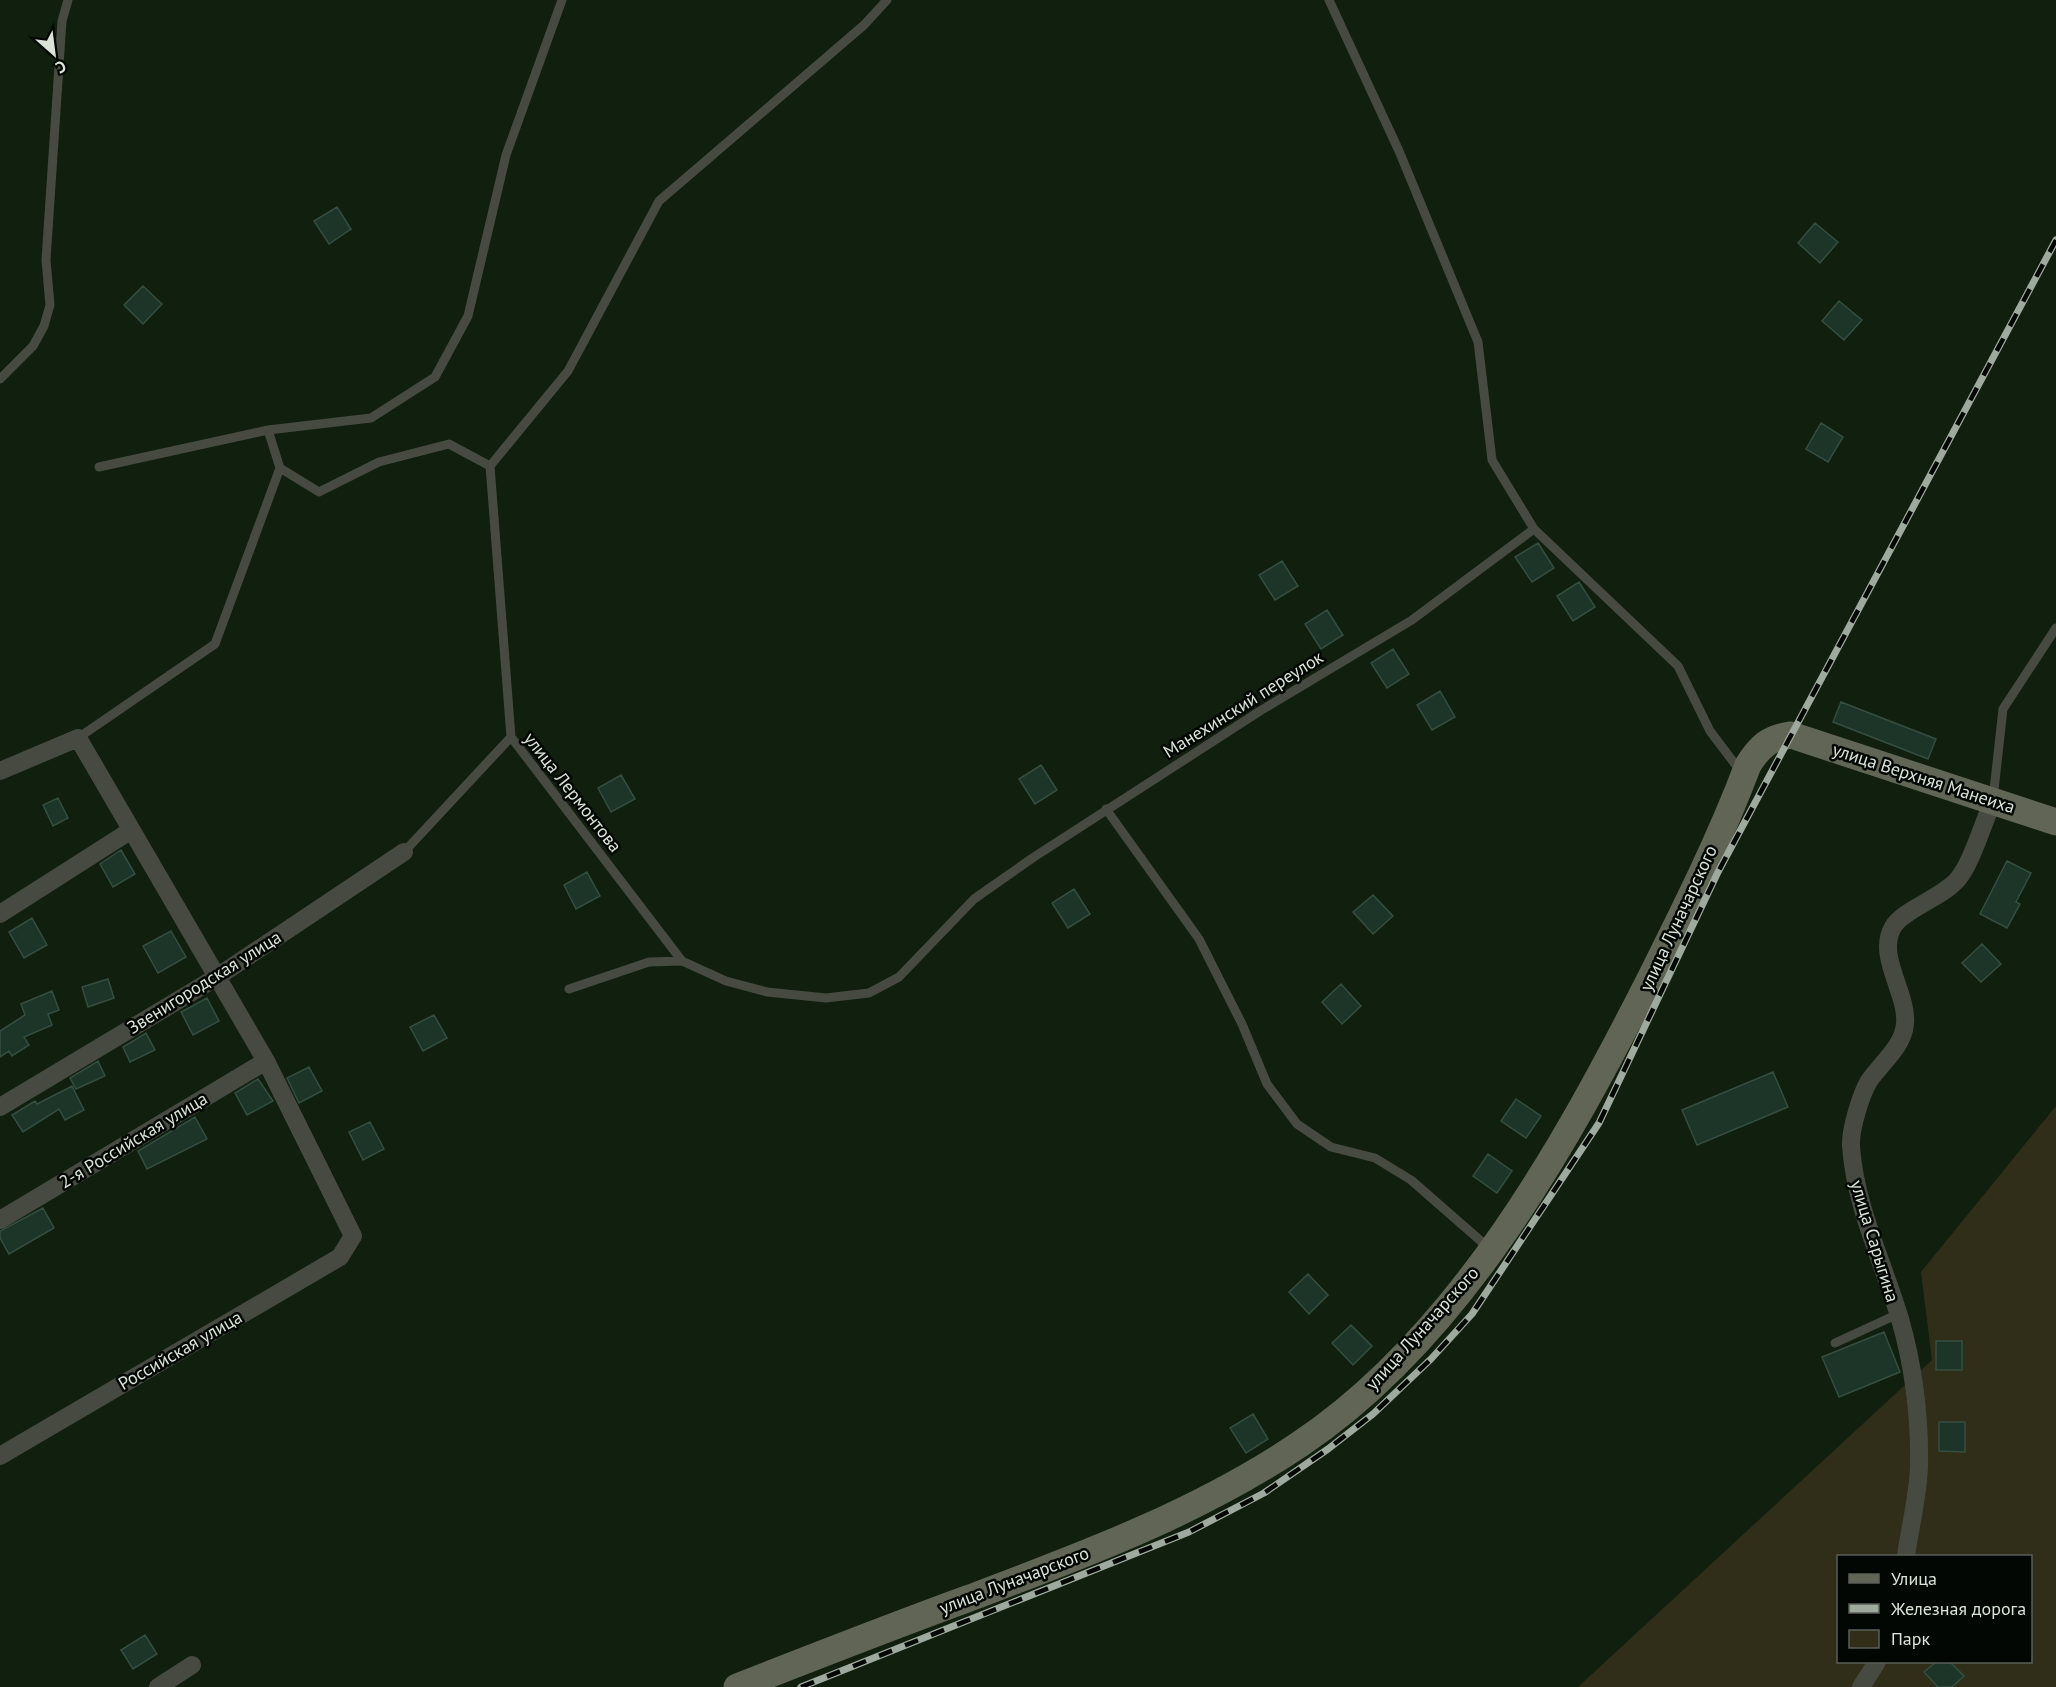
<svg xmlns="http://www.w3.org/2000/svg" width="2056" height="1687" font-family="'PT Sans',sans-serif">
	<style>
		.green { fill: #302e18; fill-rule: evenodd }
		.building { fill: #1c3528; stroke: #344e40; stroke-width: 1.5 }
		.lines { fill: none; stroke-linecap: round; stroke-linejoin: round }
		.lane { stroke: #474a40; stroke-width: 9 }
		.street { stroke: #474a40; stroke-width: 18 }
		.secondary { stroke: #606555; stroke-width: 27 }
		.rail-casing { stroke: #9faa9e; stroke-width: 7 }
		.rail { stroke: #030703; stroke-width: 4.5; stroke-dasharray: 14; stroke-linecap: butt }
		.labels { text-anchor: middle; dominant-baseline: central; stroke-width: 5; stroke-linejoin: round; paint-order: stroke }
		.street-label { font-size: 18px; fill: #d9e3d8; stroke: #030703 }
	</style>
	<rect width="100%" height="100%" fill="#101f0e"/>
	<!-- green -->
	<path class="green" d="M 2056,1106 L 2056,1687 L 1578,1687 L 1932,1360 L 1921,1272 ZM 1838,1556 L 2030,1556 L 2030,1662 L 1838,1662 Z"/>
	<!-- building -->
	<path class="building" d="M 337,207 L 351,229 L 329,244 L 314,221 Z
		M 1815,223 L 1838,242 L 1820,263 L 1798,243 Z
		M 143,286 L 162,304 L 143,324 L 124,305 Z
		M 1839,301 L 1862,320 L 1844,340 L 1822,321 Z
		M 1821,423 L 1843,437 L 1828,462 L 1806,449 Z
		M 1538,543 L 1554,568 L 1532,582 L 1515,557 Z
		M 1282,561 L 1298,586 L 1275,600 L 1259,575 Z
		M 1579,582 L 1595,607 L 1573,621 L 1557,596 Z
		M 1327,610 L 1343,635 L 1321,649 L 1305,624 Z
		M 1393,649 L 1409,674 L 1387,688 L 1371,663 Z
		M 1440,691 L 1455,717 L 1432,730 L 1417,705 Z
		M 1841,702 L 1936,739 L 1928,759 L 1833,722 Z
		M 1041,765 L 1057,790 L 1035,804 L 1019,779 Z
		M 621,775 L 635,799 L 611,812 L 598,788 Z
		M 58,798 L 68,818 L 53,826 L 43,805 Z
		M 121,850 L 135,874 L 113,887 L 100,864 Z
		M 2007,861 L 2031,873 L 2016,902 L 2020,904 L 2007,928 L 1980,914 Z
		M 587,872 L 600,896 L 576,909 L 564,885 Z
		M 1074,889 L 1090,914 L 1068,928 L 1052,903 Z
		M 1373,895 L 1393,916 L 1373,934 L 1353,912 Z
		M 32,918 L 47,945 L 24,958 L 9,932 Z
		M 171,931 L 186,957 L 158,973 L 143,946 Z
		M 1982,944 L 2001,964 L 1981,982 L 1962,963 Z
		M 108,979 L 114,998 L 88,1007 L 82,987 Z
		M 1341,984 L 1361,1006 L 1342,1024 L 1322,1002 Z
		M 52,991 L 59,1010 L 48,1014 L 52,1025 L 24,1037 L 29,1045 L 12,1056 L 9,1051 L 0,1057 L 0,1031 L 25,1015 L 21,1004 Z
		M 207,998 L 219,1021 L 193,1035 L 181,1012 Z
		M 434,1015 L 447,1038 L 423,1051 L 410,1027 Z
		M 146,1033 L 155,1050 L 130,1062 L 123,1047 Z
		M 98,1061 L 105,1076 L 76,1089 L 70,1078 Z
		M 309,1067 L 322,1091 L 299,1103 L 287,1078 Z
		M 1773,1072 L 1788,1107 L 1697,1145 L 1682,1110 Z
		M 258,1079 L 273,1101 L 247,1115 L 235,1093 Z
		M 72,1086 L 84,1110 L 65,1120 L 59,1109 L 23,1132 L 12,1115 L 35,1101 L 37,1104 Z
		M 1516,1099 L 1541,1116 L 1526,1138 L 1501,1121 Z
		M 195,1117 L 207,1139 L 147,1169 L 138,1151 Z
		M 370,1122 L 384,1149 L 363,1160 L 349,1132 Z
		M 1488,1154 L 1512,1171 L 1497,1193 L 1473,1176 Z
		M 43,1208 L 54,1228 L 9,1254 L 0,1238 L 0,1231 Z
		M 1308,1274 L 1328,1295 L 1309,1314 L 1289,1292 Z
		M 1351,1325 L 1372,1346 L 1353,1365 L 1332,1343 Z
		M 1884,1332 L 1900,1372 L 1839,1397 L 1822,1357 Z
		M 1936,1341 L 1962,1341 L 1962,1370 L 1936,1370 Z
		M 1253,1414 L 1268,1439 L 1246,1453 L 1230,1428 Z
		M 1939,1422 L 1965,1422 L 1965,1452 L 1939,1451 Z
		M 145,1635 L 157,1654 L 133,1669 L 121,1650 Z
		M 1936,1662 L 1950,1662 L 1964,1676 L 1952,1687 L 1938,1687 L 1924,1672 Z"/>
	<g class="lines">
		<!-- lane -->
		<path class="lane" d="M 1329,0 L 1399,151 L 1478,342 L 1492,460 L 1534,529
			M 0,379 L 33,346 L 44,326 L 50,305 L 46,260 L 62,21 L 68,0
			M 268,430 L 371,418 L 435,377 L 468,316 L 506,155 L 562,0
			M 490,466 L 568,371 L 659,201 L 864,25 L 887,0
			M 99,467 L 268,430 L 280,468 L 319,492 L 379,462 L 449,444 L 490,466 L 511,737
			M 78,738 L 215,644 L 280,468
			M 1993,799 L 2003,709 L 2056,628
			M 1106,809 L 1199,939 L 1242,1024 L 1267,1084 L 1297,1124 L 1331,1147 L 1375,1158 L 1411,1180 L 1490,1249
			M 404,852 L 511,737 L 682,961
			M 569,989 L 649,962 L 682,961 L 726,981 L 767,992 L 826,998 L 869,993 L 899,977 L 974,899 L 1034,857 L 1260,711 L 1412,620 L 1534,529 L 1678,666 L 1710,731 L 1741,772
			M 1835,1343 L 1898,1314"/>
		<!-- street -->
		<path class="street" d="M 0,771 L 78,738 L 266,1061 L 353,1236 L 340,1257 L 0,1456
			M 0,914 L 130,831
			M 0,1107 L 217,977 L 404,852
			M 0,1220 L 266,1061
			M 1906,1556 C 1910,1527 1918,1496 1919,1467 C 1920,1416 1914,1368 1900,1319 C 1883,1262 1855,1206 1851,1146 C 1850,1130 1861,1094 1869,1081 C 1881,1063 1903,1047 1905,1024 C 1908,993 1876,956 1893,927 C 1902,910 1942,898 1958,879 C 1972,862 1983,823 1993,801
			M 158,1687 L 192,1665
			M 1861,1687 L 1877,1662"/>
		<!-- secondary -->
		<path class="secondary" d="M 737,1687 C 814,1657 890,1627 967,1599 C 1081,1556 1198,1513 1300,1444 C 1460,1337 1567,1143 1652,975 C 1686,907 1721,837 1748,765 C 1760,746 1769,738 1791,735 L 2056,822"/>
		<!-- rail casing -->
		<g class="rail-casing">
			<path id="rail" d="M 801,1687 L 1189,1532 L 1264,1493 L 1328,1449 L 1373,1414 L 1431,1359 L 1472,1314 L 1599,1123 L 1718,872 L 2056,240"/>
		</g>
		<!-- rail -->
		<use href="#rail" class="rail"/>
	</g>
	<g class="labels">
		<!-- street labels -->
		<g class="street-label">
			<text transform="translate(1243 704) rotate(-32)">Манехинский переулок</text>
			<text transform="translate(1924 778) rotate(18)">улица Верхняя Манеиха</text>
			<text transform="translate(573 792) rotate(52)">улица Лермонтова</text>
			<text transform="translate(1678 918) rotate(-65)">улица Луначарского</text>
			<text transform="translate(204 982) rotate(-32)">Звенигородская улица</text>
			<text transform="translate(133 1140) rotate(-31)">2-я Российская улица</text>
			<text transform="translate(1875 1241) rotate(73)">улица Сарыгина</text>
			<text transform="translate(1422 1328) rotate(-48)">улица Луначарского</text>
			<text transform="translate(180 1350) rotate(-30)">Российская улица</text>
			<text transform="translate(1014 1580) rotate(-21)">улица Луначарского</text>
		</g>
	</g>
	<!-- legend -->
	<rect x="1837" y="1555" width="195" height="108" fill="#030703" stroke="#595f58" stroke-width="1.5"/>
	<rect x="1849" y="1574" width="30" height="9" fill="#606555" stroke="#595f58" stroke-width="1.5"/>
	<text x="1891" y="1585" font-size="18" fill="#d9e3d8">Улица</text>
	<rect x="1849" y="1604" width="30" height="9" fill="#9faa9e" stroke="#595f58" stroke-width="1.5"/>
	<text x="1891" y="1615" font-size="18" fill="#d9e3d8">Железная дорога</text>
	<rect x="1849" y="1630" width="30" height="18" fill="#302e18" stroke="#595f58" stroke-width="1.5"/>
	<text x="1891" y="1645" font-size="18" fill="#d9e3d8">Парк</text>
	<!-- north arrow -->
	<g transform="translate(54 54) rotate(152)" stroke="#030703" stroke-width="4.5" paint-order="stroke">
	<path d="M0-4.5L10 22L0 15L-10 22Z" fill="#d9e3d8"/>
	<text y="-9" font-size="16" font-weight="bold" text-anchor="middle" fill="#d9e3d8">С</text>
	</g>
</svg>
